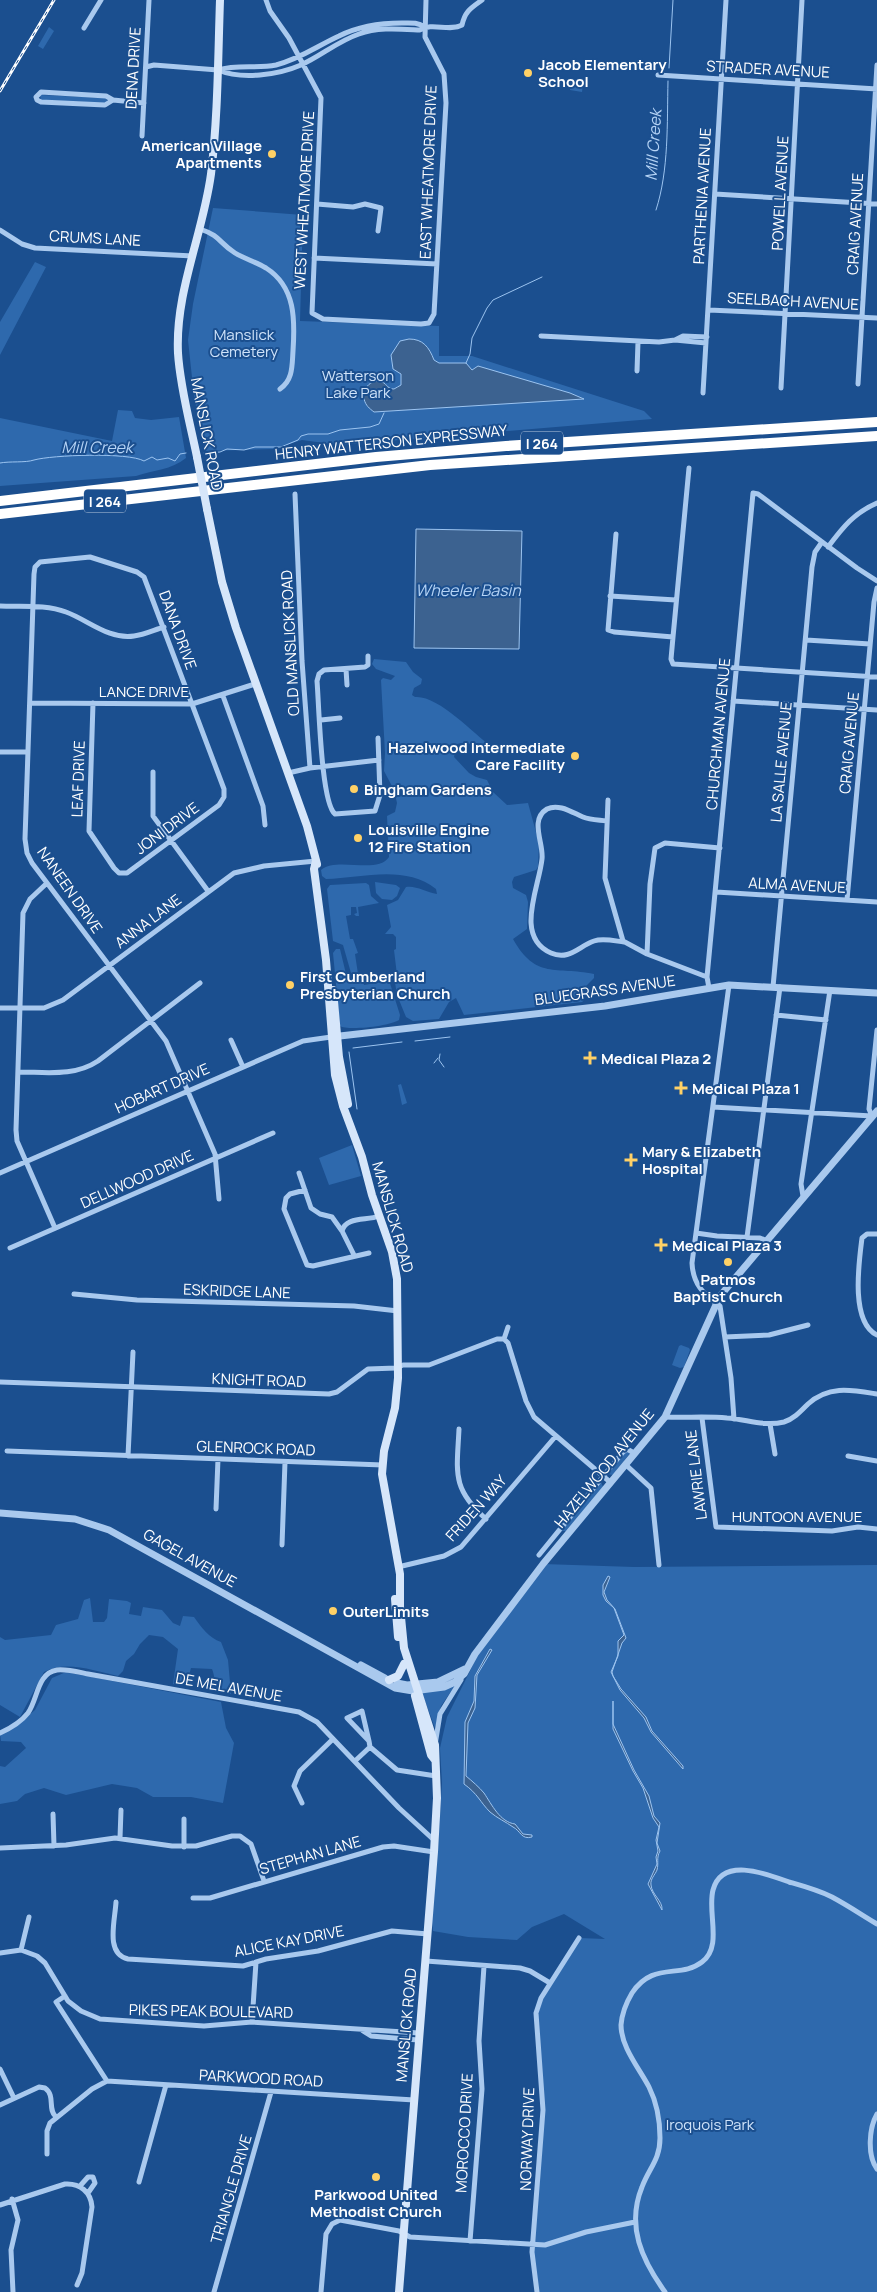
<svg xmlns="http://www.w3.org/2000/svg" width="877" height="2292" font-family="Manrope,sans-serif">
	<style>
		.green { fill: #2e69ad }
		.water { fill: #3c6290; stroke: #9cc4f0 }
		.lines { fill: none; stroke-linecap: round; stroke-linejoin: round }
		.stream { stroke: #9cc4f0; stroke-width: 1 }
		.minor { stroke: #a9c9ee; stroke-width: 5 }
		.tertiary { stroke: #a9c9ee; stroke-width: 7 }
		.secondary { stroke: #d6e6fa; stroke-width: 8 }
		.motorway { stroke: #fff; stroke-width: 10 }
		.rail-casing { stroke: #fff; stroke-width: 3 }
		.rail { stroke: #1b4f8f; stroke-width: 1; stroke-dasharray: 4; stroke-linecap: butt }
		.secondary-bridge { stroke: #d6e6fa; stroke-width: 8 }
		.poi-dot { fill: #ffd166; stroke: #1b4f8f; stroke-width: 2 }
		.labels { text-anchor: middle; dominant-baseline: central; stroke-width: 4; stroke-linejoin: round; paint-order: stroke }
		.shield { fill: #1b4f8f; stroke: #bbcadd; stroke-width: 1 }
		.shield-label { font-size: 14px; font-weight: bold; fill: #fff }
		.poi-label { font-size: 15px; font-weight: bold; fill: #fff; stroke: #1b4f8f; text-anchor: start }
		.street-label { font-size: 15px; fill: #fff; stroke: #1b4f8f }
		.park-label { font-size: 15px; fill: #cfe3fa; stroke: #1b4f8f }
		.water-label { font-size: 16px; font-style: italic; fill: #b5d3f5; stroke: #1b4f8f }
	</style>
	<rect width="100%" height="100%" fill="#1b4f8f"/>
	<!-- green -->
	<path class="green" d="M 49,27 L 54,31 L 43,49 L 38,46 Z
		M 570,83 L 583,83 L 582,92 L 570,90 Z
		M 40,95 L 105,98 L 108,101 L 105,103 L 41,100 Z
		M 213,208 L 303,215 L 300,321 L 439,326 L 439,356 L 472,356 L 644,411 L 652,419 L 339,445 L 302,440 L 273,449 L 205,451 L 194,396 L 188,340 L 193,304 Z
		M 35,262 L 46,267 L 0,355 L 0,322 Z
		M 118,410 L 132,411 L 135,418 L 151,420 L 179,417 L 186,458 C 171,470 154,470 136,476 L 0,486 L 0,418 L 112,441 Z
		M 374,659 L 406,662 L 413,672 L 422,679 L 421,684 L 414,688 L 412,695 L 415,697 C 438,695 473,733 492,747 L 492,749 L 484,751 C 475,745 467,741 457,744 L 454,757 L 469,773 L 476,777 L 487,780 L 493,792 L 507,805 L 528,803 L 539,843 L 538,867 L 536,870 L 514,877 L 512,882 L 513,888 L 526,895 L 528,902 L 527,929 L 513,939 C 536,980 556,966 594,974 L 594,978 L 583,989 L 585,999 L 582,1002 L 464,1015 L 456,998 L 449,1002 L 439,1019 L 413,1021 L 406,1017 L 397,995 L 394,976 L 397,975 L 394,950 L 396,949 L 396,937 L 393,934 L 385,934 L 391,927 L 387,905 L 398,900 L 406,887 C 415,885 426,892 437,894 L 436,889 C 405,864 361,878 326,879 L 322,876 L 321,870 C 337,856 377,875 389,857 L 387,816 L 395,812 L 397,803 L 394,790 L 384,771 L 385,753 L 381,680 L 383,678 L 391,680 L 395,676 L 376,669 L 372,664 Z
		M 375,882 L 396,885 L 400,888 L 397,896 L 392,900 L 382,899 L 376,893 Z
		M 366,883 L 369,885 L 371,896 L 379,903 L 358,907 L 359,916 L 356,916 L 354,914 L 357,913 L 356,907 L 351,907 L 351,915 L 346,916 L 350,939 L 353,939 L 358,953 L 355,954 L 358,974 L 362,973 L 362,976 L 356,977 L 351,973 L 343,945 L 333,941 L 327,889 L 330,885 Z
		M 336,949 L 340,949 L 346,974 L 351,980 L 363,981 L 364,985 L 382,982 L 382,979 L 388,977 L 400,1015 L 399,1020 C 390,1026 348,1031 340,1026 L 333,953 Z
		M 401,1084 L 407,1103 L 402,1105 L 398,1085 Z
		M 352,1145 L 361,1176 L 329,1185 L 319,1158 Z
		M 681,1345 L 689,1348 L 690,1350 L 684,1367 L 680,1368 L 672,1365 L 679,1346 Z
		M 628,1452 L 630,1453 L 613,1475 L 606,1474 L 624,1453 Z
		M 601,1482 L 603,1487 L 566,1531 L 563,1531 L 562,1530 Z
		M 543,1564 L 634,1567 L 877,1565 L 877,2292 L 537,2292 L 533,2261 L 543,2110 L 536,2021 L 544,1993 L 579,1938 L 605,1939 L 564,1914 L 532,1927 L 517,1940 L 468,1937 L 433,1931 L 430,1906 L 437,1864 L 442,1783 L 440,1748 L 447,1717 L 480,1651 Z
		M 90,1598 L 93,1622 L 104,1622 L 107,1618 L 109,1599 L 127,1601 L 131,1603 L 129,1614 L 141,1616 L 143,1607 L 162,1610 L 173,1623 L 180,1626 L 183,1616 L 194,1617 C 201,1627 209,1638 221,1642 L 228,1660 L 231,1694 C 209,1691 218,1684 212,1669 L 191,1668 L 187,1683 L 181,1686 L 173,1684 L 178,1649 L 163,1637 L 149,1635 L 140,1644 L 134,1654 L 126,1661 L 123,1671 L 118,1676 C 94,1671 66,1660 44,1672 L 20,1717 L 0,1705 L 0,1637 L 5,1640 L 51,1635 L 56,1625 L 78,1619 L 84,1600 Z
		M 66,1672 L 221,1702 L 226,1728 L 234,1743 L 223,1803 L 191,1797 L 153,1797 L 137,1788 L 112,1784 L 66,1795 L 44,1788 L 25,1794 L 17,1801 L 0,1804 L 0,1766 L 5,1767 L 26,1748 L 21,1742 L 1,1741 L 0,1734 L 11,1730 L 35,1710 L 52,1678 Z
		M 456,1684 L 441,1706 L 435,1728 L 422,1693 Z"/>
	<!-- water -->
	<path class="water" d="M 409,339 C 423,339 429,347 434,360 L 439,363 L 466,363 L 472,370 L 478,366 L 570,393 L 584,399 L 374,412 C 369,408 366,406 364,399 C 361,389 373,376 384,383 C 387,385 388,389 394,389 C 396,388 399,386 401,385 L 401,374 L 393,369 L 391,355 L 400,341 Z
		M 416,529 L 522,531 L 519,649 L 414,648 Z
		M 608,1576 L 610,1577 L 604,1592 L 607,1600 L 615,1609 L 626,1638 L 622,1643 L 612,1672 L 613,1676 L 621,1689 L 646,1717 L 652,1731 L 683,1766 L 683,1769 L 651,1732 L 644,1718 L 620,1690 L 611,1672 L 618,1656 L 618,1641 L 624,1635 L 614,1608 L 606,1601 L 603,1595 L 603,1585 Z
		M 490,1649 L 492,1650 L 477,1675 L 475,1708 L 468,1723 L 466,1776 C 472,1781 479,1787 484,1793 C 492,1805 500,1822 515,1824 L 523,1834 L 532,1835 L 532,1837 C 521,1840 521,1831 513,1827 C 506,1822 497,1818 490,1812 C 480,1802 478,1794 464,1784 L 465,1722 L 474,1701 L 475,1676 Z
		M 613,1701 L 613,1724 L 634,1770 L 649,1796 L 654,1816 L 660,1823 L 657,1843 L 660,1851 C 656,1858 659,1863 657,1870 C 655,1875 650,1879 651,1885 C 652,1895 663,1901 662,1910 L 648,1884 L 657,1864 L 656,1857 L 658,1851 L 656,1840 L 659,1827 L 653,1818 L 643,1788 L 633,1771 L 613,1729 Z"/>
	<g class="lines">
		<!-- stream -->
		<path class="stream" d="M 669,68 L 673,0
			M 656,210 C 669,170 667,123 668,81
			M 466,363 L 470,354 L 472,338 L 487,308 L 493,300 L 542,277
			M 204,453 L 220,452 L 227,449 L 244,450 L 255,447 L 281,447 L 298,440 L 301,436 L 308,434 L 328,434 L 340,430 L 370,427 L 379,424 L 384,413
			M 0,463 C 10,461 25,463 34,460 C 52,455 128,452 144,461 L 152,457 L 157,460 L 168,458 L 175,461 L 180,454 L 186,453
			M 415,1041 L 450,1037
			M 353,1048 L 402,1042
			M 349,1052 L 357,1109
			M 440,1054 L 439,1060 L 444,1067
			M 434,1063 L 438,1058"/>
		<!-- minor -->
		<path class="minor" d="M 266,0 L 270,11 L 289,38 L 321,98 L 312,313 L 323,319 L 421,324 L 429,323 L 434,314 L 446,103 L 444,74 L 425,37 L 426,0
			M 84,28 L 101,0
			M 146,67 L 154,65 L 218,70 C 237,64 257,69 276,65 C 300,59 317,46 339,36 C 359,26 380,23 402,23 C 410,23 418,22 424,27
			M 218,70 C 242,80 278,75 301,65 C 321,56 338,41 359,34 C 378,27 399,29 420,30 C 432,22 449,32 462,25 C 465,11 471,8 482,0
			M 658,75 L 877,89
			M 113,100 L 105,105 L 41,102 L 37,100 L 36,97 L 41,92 L 106,96 L 113,100 L 144,103
			M 142,136 L 149,0
			M 715,194 L 877,204
			M 317,204 L 353,207 L 365,204 L 381,208 L 378,231
			M 200,229 C 221,236 219,243 235,253 C 245,259 256,262 266,268 C 296,287 295,321 293,351 C 292,366 293,380 280,389
			M 0,230 L 22,244 L 35,248 L 193,256
			M 314,258 L 437,264
			M 709,310 L 877,318
			M 541,336 L 659,342 L 675,340 L 683,336 L 707,337
			M 675,340 L 706,343
			M 637,371 L 638,342
			M 858,384 L 877,65
			M 781,388 L 802,0
			M 703,393 L 726,0
			M 689,468 L 673,637 L 671,659 L 673,664 L 877,677
			M 616,534 L 608,630 L 614,632 L 673,637
			M 828,547 C 843,527 854,513 877,503
			M 610,596 L 676,600
			M 0,606 C 21,607 46,604 66,612 C 88,620 109,640 134,636 C 144,635 154,630 164,627
			M 806,640 L 870,644
			M 368,656 L 368,665 L 365,667 L 324,670 L 319,674 L 317,681 C 319,704 321,803 335,814 L 375,811 L 380,795 L 378,738
			M 346,669 L 347,685
			M 223,696 L 263,806 L 265,825
			M 733,701 L 877,710
			M 30,703 L 192,704 L 255,684
			M 93,703 L 89,831 L 114,868 L 119,873 L 127,873 L 219,805 L 224,797 L 224,789 L 144,577 L 137,572 L 90,557 L 40,562 L 35,567 L 34,574 L 25,839 L 27,853 L 32,863 L 166,1041 L 215,1154 L 219,1199
			M 321,720 L 340,718
			M 0,752 L 28,752
			M 310,768 L 379,760
			M 153,772 L 153,816 L 208,891
			M 288,773 L 310,768 L 302,661 L 295,494
			M 608,800 L 605,878 L 623,941 L 647,954 L 707,977
			M 606,821 C 599,820 590,820 583,817 C 573,813 559,803 547,809 C 529,820 544,843 542,859 C 539,888 514,937 551,953 C 569,961 579,946 594,941 C 603,938 615,941 624,942
			M 47,883 L 30,899 L 23,913 L 16,1130 L 17,1141 L 55,1228
			M 716,892 L 877,902
			M 847,900 L 874,602 L 877,588
			M 647,954 L 650,884 L 655,848 L 665,843 L 720,848
			M 729,985 L 692,1263 C 693,1284 703,1294 720,1306 L 731,1378 L 734,1419
			M 773,987 L 812,567 L 815,552 L 822,542
			M 709,988 L 707,977 L 753,493 L 758,494 L 857,568 L 877,581
			M 0,1008 L 44,1008 L 63,1000 L 234,873 L 264,866 L 316,861
			M 776,1015 L 826,1020
			M 231,1040 L 243,1067
			M 18,1072 C 46,1072 74,1077 98,1061 L 200,983
			M 713,1107 L 872,1116 L 869,1109 L 877,1030
			M 0,1173 L 303,1041 L 331,1037
			M 299,1173 L 311,1208 L 320,1214 L 332,1217 L 342,1231 L 354,1255
			M 305,1190 L 290,1194 L 286,1198 L 284,1209 L 307,1265 L 313,1266 L 369,1253
			M 803,1196 L 801,1184 L 830,990
			M 342,1231 C 346,1216 367,1221 379,1216
			M 696,1233 L 717,1236 L 760,1238 L 765,1240
			M 877,1234 L 867,1234 L 862,1238 C 859,1262 850,1322 877,1335
			M 747,1237 L 780,987
			M 10,1248 L 273,1133
			M 74,1294 L 137,1300 L 354,1306 L 398,1311
			M 725,1337 L 769,1335 L 808,1325
			M 504,1339 L 508,1343 L 526,1401 L 534,1417 L 610,1482
			M 504,1339 L 508,1327
			M 0,1382 L 329,1394 L 337,1392 L 368,1369 L 396,1368 L 403,1365 L 429,1365 L 497,1339 L 504,1339
			M 665,1417 C 685,1418 706,1416 727,1418 C 746,1419 764,1427 784,1422 C 794,1419 801,1411 808,1404 C 829,1385 852,1390 877,1394
			M 702,1418 L 716,1527 L 832,1531 L 858,1527 L 877,1529
			M 770,1424 L 775,1454
			M 459,1429 C 457,1472 451,1488 486,1519
			M 7,1451 L 383,1465
			M 128,1456 L 133,1352
			M 848,1456 L 877,1461
			M 625,1464 L 651,1488 L 659,1565
			M 216,1509 L 218,1459
			M 282,1545 L 285,1462
			M 539,1555 L 623,1452 L 627,1449 L 634,1453
			M 398,1567 L 444,1556 L 461,1547 L 555,1437
			M 0,1733 C 11,1728 21,1722 28,1713 C 38,1699 37,1673 57,1670 C 67,1669 78,1672 88,1674 L 299,1712 L 317,1722 L 399,1808 L 435,1841
			M 369,1741 L 362,1711 L 347,1718 L 369,1741 L 370,1747 L 397,1770 L 436,1776
			M 435,1745 L 440,1714 L 461,1680
			M 355,1761 L 370,1747
			M 302,1803 L 294,1786 L 300,1771 L 333,1739
			M 53,1814 L 54,1846
			M 184,1819 L 184,1847
			M 120,1838 L 121,1810
			M 0,1848 L 66,1845 L 115,1838 L 172,1846 L 196,1846 L 232,1836 L 240,1836 L 251,1844 L 264,1881
			M 193,1898 L 210,1898 L 383,1847 L 394,1846 L 434,1852
			M 116,1902 C 115,1921 105,1954 128,1959 L 243,1966 L 266,1959 L 318,1951 L 392,1931 L 428,1934
			M 21,1950 L 29,1917
			M 0,1953 L 21,1950 L 37,1956 L 45,1963 L 68,2001 L 81,2011 L 100,2019 L 204,2026 L 252,2022 L 419,2033
			M 426,1961 L 520,1968 L 530,1971 L 550,1983
			M 65,1996 L 56,2002 L 107,2081
			M 252,2022 L 256,1962
			M 363,2031 L 371,2036 L 418,2040
			M 0,2069 L 14,2098
			M 0,2105 L 39,2087 L 45,2088 C 56,2096 47,2109 56,2117
			M 877,2114 C 869,2128 867,2155 877,2169
			M 47,2154 L 47,2131 L 50,2123 L 92,2089 L 107,2081 L 414,2100
			M 139,2182 L 166,2085
			M 80,2186 L 88,2177 L 93,2177 L 95,2183 L 88,2193
			M 12,2199 L 18,2220 L 11,2250 L 13,2292
			M 0,2205 L 65,2184 C 80,2183 91,2192 92,2207 L 82,2273 L 77,2285
			M 470,2241 L 482,2089 L 479,2041 L 484,1966
			M 214,2292 L 271,2092
			M 321,2292 L 326,2234 L 332,2224 L 340,2220 L 399,2231 L 410,2237 L 545,2245 L 586,2232 L 635,2222
			M 537,2292 L 532,2252 L 543,2110 L 536,2013 L 541,1998 L 579,1938
			M 665,2292 C 642,2260 626,2226 642,2187 C 649,2168 660,2160 660,2138 C 660,2120 657,2103 649,2087 C 639,2068 621,2047 621,2025 C 622,2013 626,2003 632,1993 C 653,1961 680,1979 702,1962 C 723,1946 707,1913 713,1890 C 722,1856 767,1874 789,1882 C 803,1886 818,1890 832,1897 C 847,1905 862,1915 877,1924"/>
		<!-- tertiary -->
		<path class="tertiary" d="M 331,1037 L 605,1006 L 729,985 L 877,993
			M 0,1513 L 75,1519 L 109,1530 L 395,1688 L 413,1691 L 444,1687 L 455,1682 L 464,1674 L 475,1654 L 543,1564 L 665,1417 L 720,1296 L 877,1111
			M 361,1665 L 385,1678
			M 397,1683 L 407,1685 L 438,1682 L 465,1669"/>
		<!-- secondary -->
		<path class="secondary" d="M 197,457 C 190,423 180,387 178,353 C 175,292 203,234 211,174 C 218,116 218,58 220,0
			M 207,509 L 222,582 L 236,628 L 307,826 L 317,864
			M 316,861 L 314,869 L 326,960 L 335,1075 L 343,1106 L 362,1157 L 372,1195 L 392,1252 L 397,1279 L 398,1378 L 395,1408 L 384,1451 L 382,1474 L 400,1574 L 400,1607 L 404,1648 L 435,1745 L 437,1798 L 434,1852 L 399,2292
			M 333,990 L 339,1057 L 348,1104
			M 395,1599 L 398,1637
			M 389,1680 L 398,1676 L 404,1664
			M 415,1696 L 431,1755 L 435,1760"/>
		<!-- motorway -->
		<path class="motorway" d="M 0,501 L 376,457 L 506,446 L 877,422
			M 0,514 L 430,465 L 877,436"/>
		<!-- rail casing -->
		<g class="rail-casing">
			<path id="rail" d="M 0,91 L 54,0"/>
		</g>
		<!-- rail -->
		<use href="#rail" class="rail"/>
		<!-- secondary-bridge -->
		<path class="secondary-bridge" d="M 197,457 L 207,509"/>
	</g>
	<!-- markers -->
	<g class="poi-dot">
		<circle cx="528" cy="73" r="5"/>
		<circle cx="272" cy="154" r="5"/>
		<circle cx="575" cy="756" r="5"/>
		<circle cx="354" cy="789" r="5"/>
		<circle cx="358" cy="838" r="5"/>
		<circle cx="290" cy="985" r="5"/>
		<path d="M587.5 1050.5h5v5h5v5h-5v5h-5v-5h-5v-5h5z"/>
		<path d="M678.5 1080.5h5v5h5v5h-5v5h-5v-5h-5v-5h5z"/>
		<path d="M628.5 1152.5h5v5h5v5h-5v5h-5v-5h-5v-5h5z"/>
		<path d="M658.5 1237.5h5v5h5v5h-5v5h-5v-5h-5v-5h5z"/>
		<circle cx="728" cy="1262" r="5"/>
		<circle cx="333" cy="1611" r="5"/>
		<circle cx="376" cy="2177" r="5"/>
	</g>
	<g class="labels">
		<!-- shield labels -->
		<g class="shield">
			<rect x="521" y="431.5" width="42" height="23" rx="4"/>
			<rect x="84" y="489.5" width="42" height="23" rx="4"/>
		</g>
		<g class="shield-label">
			<text x="542" y="443">I 264</text>
			<text x="105" y="501">I 264</text>
		</g>
		<!-- poi labels -->
		<g class="poi-label">
			<text x="538" y="64">Jacob Elementary<tspan x="538" dy="17">School</tspan></text>
			<text x="262" y="145" text-anchor="end">American Village<tspan x="262" dy="17">Apartments</tspan></text>
			<text x="565" y="747" text-anchor="end">Hazelwood Intermediate<tspan x="565" dy="17">Care Facility</tspan></text>
			<text x="364" y="789">Bingham Gardens</text>
			<text x="368" y="829">Louisville Engine<tspan x="368" dy="17">12 Fire Station</tspan></text>
			<text x="300" y="976">First Cumberland<tspan x="300" dy="17">Presbyterian Church</tspan></text>
			<text x="601" y="1058">Medical Plaza 2</text>
			<text x="692" y="1088">Medical Plaza 1</text>
			<text x="642" y="1151">Mary &amp; Elizabeth<tspan x="642" dy="17">Hospital</tspan></text>
			<text x="672" y="1245">Medical Plaza 3</text>
			<text x="728" y="1279" text-anchor="middle">Patmos<tspan x="728" dy="17">Baptist Church</tspan></text>
			<text x="343" y="1611">OuterLimits</text>
			<text x="376" y="2194" text-anchor="middle">Parkwood United<tspan x="376" dy="17">Methodist Church</tspan></text>
		</g>
		<!-- street labels -->
		<g class="street-label">
			<text transform="translate(133 68) rotate(-87)">DENA DRIVE</text>
			<text transform="translate(768 69) rotate(3)">STRADER AVENUE</text>
			<text transform="translate(428 172) rotate(-88)">EAST WHEATMORE DRIVE</text>
			<text transform="translate(780 193) rotate(-87)">POWELL AVENUE</text>
			<text transform="translate(702 196) rotate(-87)">PARTHENIA AVENUE</text>
			<text transform="translate(304 200) rotate(-87)">WEST WHEATMORE DRIVE</text>
			<text transform="translate(855 224) rotate(-87)">CRAIG AVENUE</text>
			<text transform="translate(95 238) rotate(3)">CRUMS LANE</text>
			<text transform="translate(793 301) rotate(3)">SEELBACH AVENUE</text>
			<text transform="translate(207 434) rotate(79)">MANSLICK ROAD</text>
			<text transform="translate(391 442) rotate(-6)">HENRY WATTERSON EXPRESSWAY</text>
			<text transform="translate(178 630) rotate(70)">DANA DRIVE</text>
			<text transform="translate(290 643) rotate(-93)">OLD MANSLICK ROAD</text>
			<text x="144" y="691">LANCE DRIVE</text>
			<text transform="translate(718 734) rotate(-85)">CHURCHMAN AVENUE</text>
			<text transform="translate(849 743) rotate(-85)">CRAIG AVENUE</text>
			<text transform="translate(781 762) rotate(-85)">LA SALLE AVENUE</text>
			<text transform="translate(78 779) rotate(-88)">LEAF DRIVE</text>
			<text transform="translate(167 828) rotate(-37)">JONI DRIVE</text>
			<text transform="translate(797 885) rotate(3)">ALMA AVENUE</text>
			<text transform="translate(70 890) rotate(55)">NANEEN DRIVE</text>
			<text transform="translate(148 921) rotate(-37)">ANNA LANE</text>
			<text transform="translate(605 990) rotate(-8)">BLUEGRASS AVENUE</text>
			<text transform="translate(162 1088) rotate(-24)">HOBART DRIVE</text>
			<text transform="translate(137 1179) rotate(-24)">DELLWOOD DRIVE</text>
			<text transform="translate(393 1217) rotate(74)">MANSLICK ROAD</text>
			<text transform="translate(237 1291) rotate(2)">ESKRIDGE LANE</text>
			<text transform="translate(259 1380) rotate(2)">KNIGHT ROAD</text>
			<text transform="translate(256 1448) rotate(2)">GLENROCK ROAD</text>
			<text transform="translate(604 1468) rotate(-51)">HAZELWOOD AVENUE</text>
			<text transform="translate(696 1475) rotate(-97)">LAWRIE LANE</text>
			<text transform="translate(476 1508) rotate(-48)">FRIDEN WAY</text>
			<text x="797" y="1516">HUNTOON AVENUE</text>
			<text transform="translate(190 1558) rotate(29)">GAGEL AVENUE</text>
			<text transform="translate(229 1687) rotate(10)">DE MEL AVENUE</text>
			<text transform="translate(310 1855) rotate(-16)">STEPHAN LANE</text>
			<text transform="translate(289 1941) rotate(-11)">ALICE KAY DRIVE</text>
			<text transform="translate(211 2011) rotate(1)">PIKES PEAK BOULEVARD</text>
			<text transform="translate(406 2025) rotate(-85)">MANSLICK ROAD</text>
			<text transform="translate(261 2078) rotate(3)">PARKWOOD ROAD</text>
			<text transform="translate(464 2133) rotate(-87)">MOROCCO DRIVE</text>
			<text transform="translate(527 2139) rotate(-88)">NORWAY DRIVE</text>
			<text transform="translate(231 2189) rotate(-74)">TRIANGLE DRIVE</text>
		</g>
		<!-- park labels -->
		<g class="park-label">
			<text x="244" y="334">Manslick<tspan x="244" dy="17">Cemetery</tspan></text>
			<text x="358" y="375">Watterson<tspan x="358" dy="17">Lake Park</tspan></text>
			<text x="710" y="2124">Iroquois Park</text>
		</g>
		<!-- water labels -->
		<g class="water-label">
			<text transform="translate(653 145) rotate(-86)">Mill Creek</text>
			<text x="97" y="447">Mill Creek</text>
			<text x="468" y="590">Wheeler Basin</text>
		</g>
	</g>
</svg>
